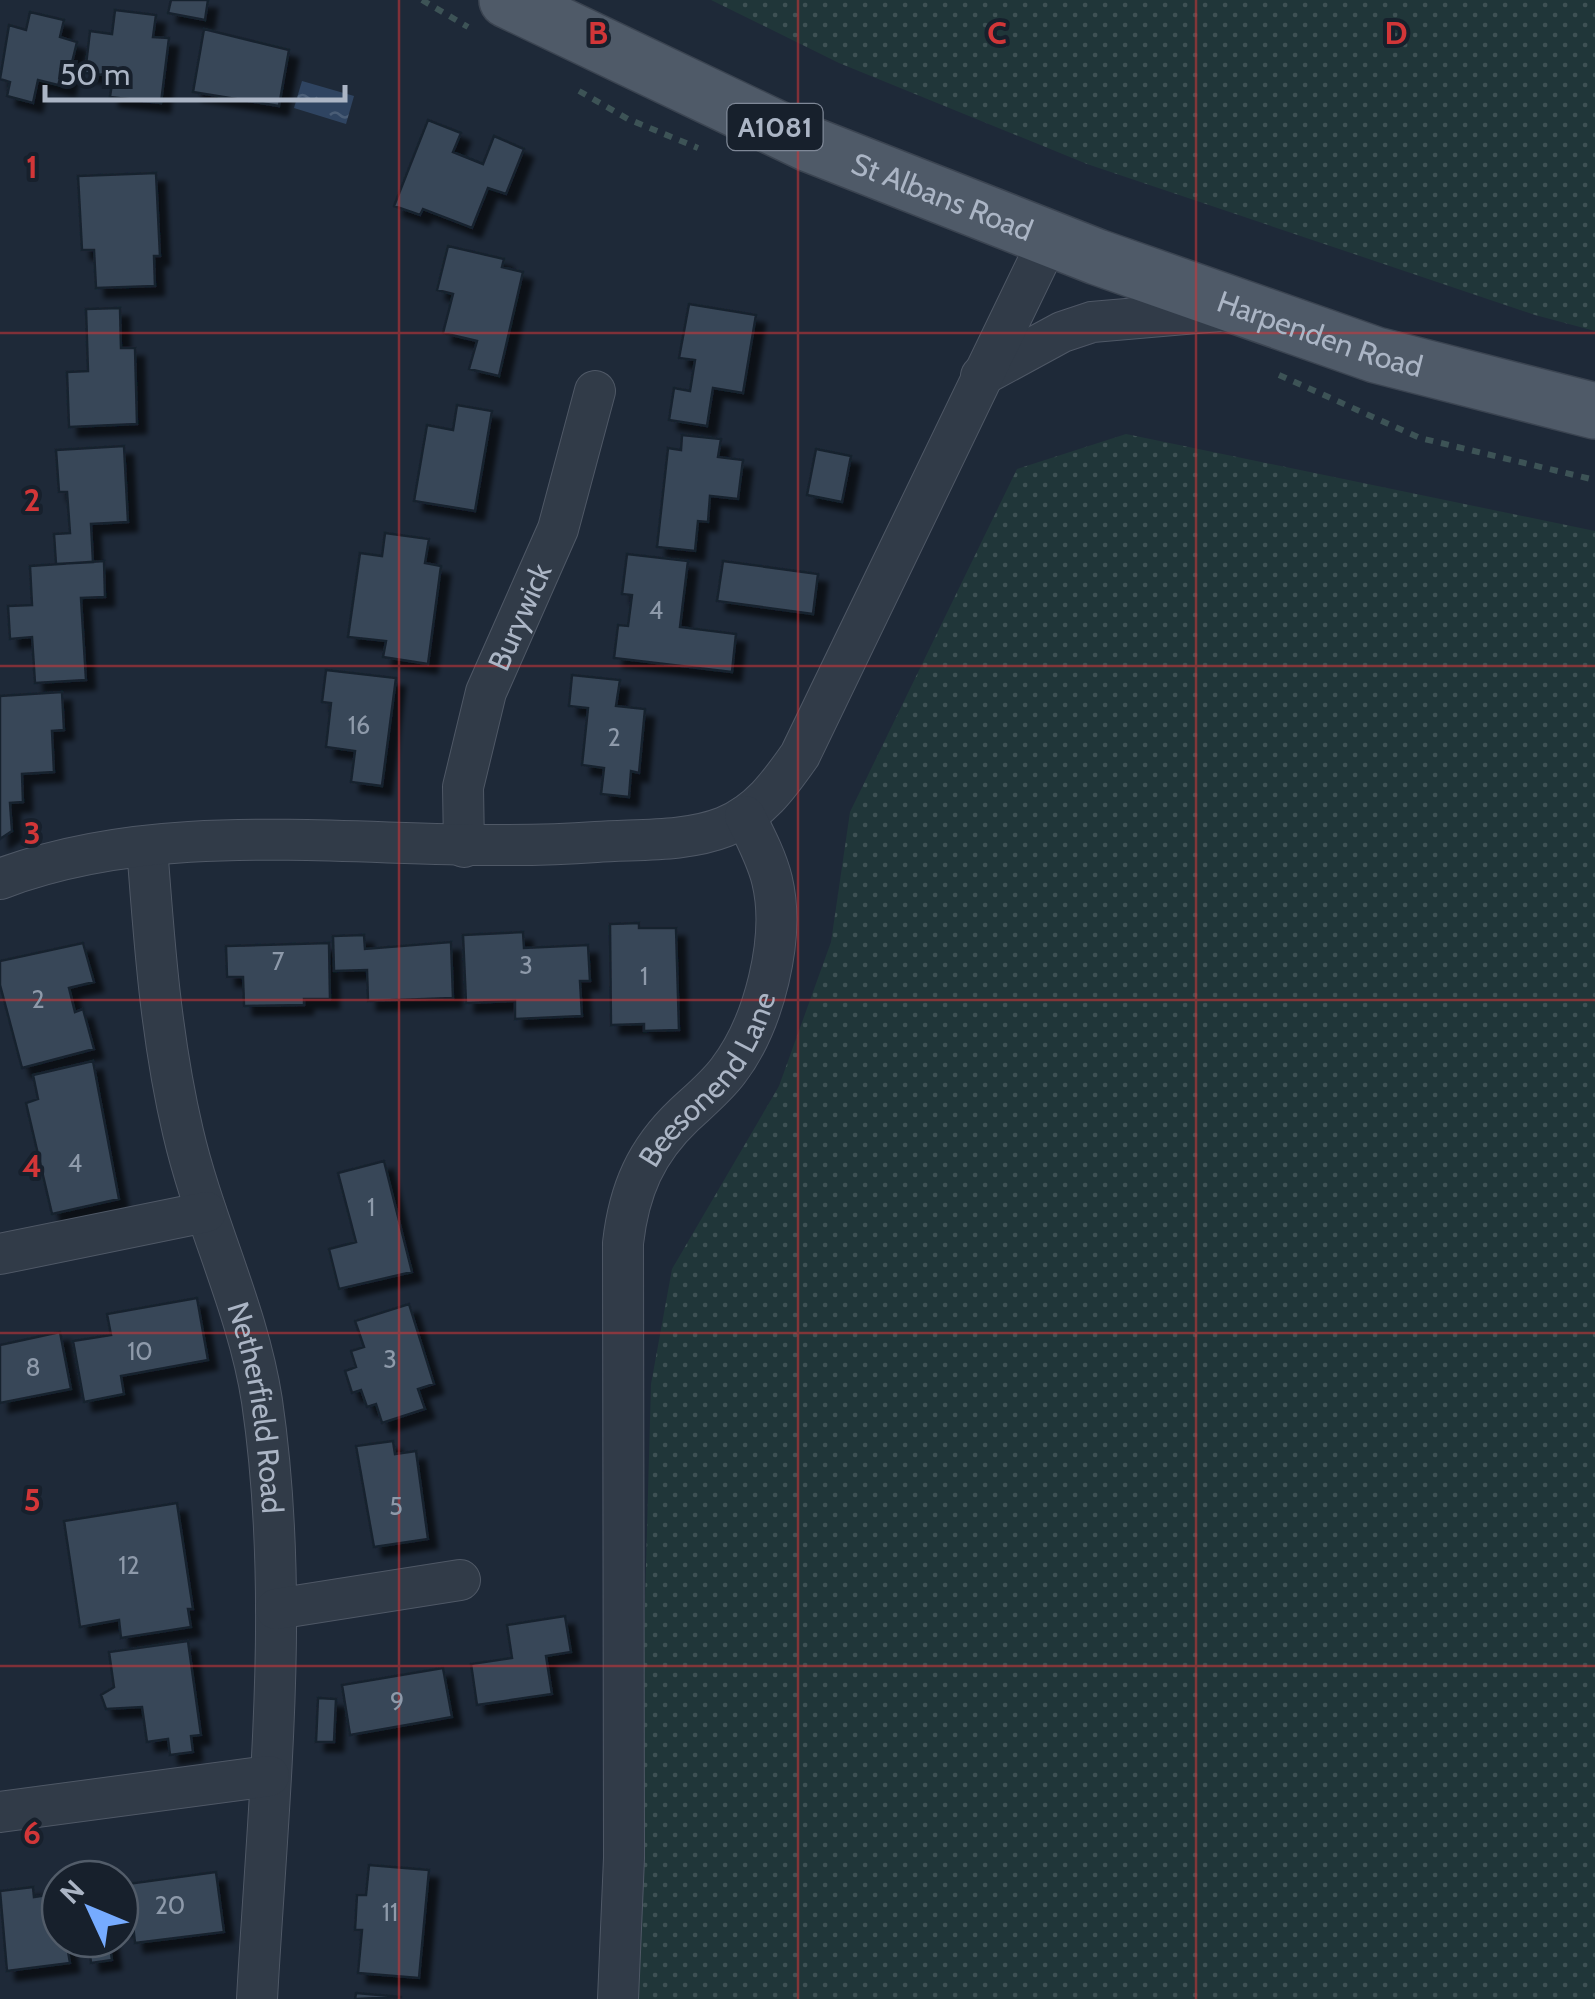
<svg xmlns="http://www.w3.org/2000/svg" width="1595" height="1999" font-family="Cabin,sans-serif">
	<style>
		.grass { fill: url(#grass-dots) }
		.water { fill: url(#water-ripples) }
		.building { fill: #394758; stroke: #19222e; stroke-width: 2.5; filter: url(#shadow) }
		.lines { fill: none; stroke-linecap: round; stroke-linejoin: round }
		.street-casing { stroke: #4f5866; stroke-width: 42 }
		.primary-casing { stroke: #3b4451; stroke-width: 58 }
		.path { stroke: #3d5356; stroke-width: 6; stroke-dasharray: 8 8; stroke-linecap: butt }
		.street { stroke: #313b48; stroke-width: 40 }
		.primary { stroke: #4f5a68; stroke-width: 55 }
		.grid { fill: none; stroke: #d23638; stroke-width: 2.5; stroke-opacity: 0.55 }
		.labels { text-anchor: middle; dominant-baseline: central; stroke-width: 8; stroke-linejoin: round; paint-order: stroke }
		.number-label { font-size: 25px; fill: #8e9aaa }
		.shield { fill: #17202c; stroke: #7f8897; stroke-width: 2.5 }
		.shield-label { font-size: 28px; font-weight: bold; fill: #abb5c5 }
		.street-label { font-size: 30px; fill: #abb5c5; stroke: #17202c }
		.grid-label { font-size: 32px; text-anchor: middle; font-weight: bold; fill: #d23638; stroke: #17202c; stroke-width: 8; stroke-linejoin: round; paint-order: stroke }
	</style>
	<defs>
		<pattern id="grass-dots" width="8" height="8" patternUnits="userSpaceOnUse" patternTransform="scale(2.5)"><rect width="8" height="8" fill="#203639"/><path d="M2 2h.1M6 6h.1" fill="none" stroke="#3e5154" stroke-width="1.8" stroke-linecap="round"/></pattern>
		<pattern id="water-ripples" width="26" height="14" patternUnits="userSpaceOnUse" patternTransform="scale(2.5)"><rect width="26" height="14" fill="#2f4461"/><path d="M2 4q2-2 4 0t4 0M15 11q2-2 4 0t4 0" fill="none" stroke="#4a5d76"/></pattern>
		<filter id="shadow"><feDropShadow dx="9" dy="9" stdDeviation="2.5" flood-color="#0009"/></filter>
	</defs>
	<rect width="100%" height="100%" fill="#1e2938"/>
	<!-- grass -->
	<path class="grass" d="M 711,0 L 1595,0 L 1595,331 L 1535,315 L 1087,164 L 839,63 Z
		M 1126,434 L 1595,531 L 1595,1999 L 634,1999 L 651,1384 L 672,1269 L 779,1086 L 831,942 L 850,812 L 1017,469 Z"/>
	<!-- water -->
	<path class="water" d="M 302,81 L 354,96 L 346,124 L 294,108 Z"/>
	<!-- building -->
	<path class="building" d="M 171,0 L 208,0 L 205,20 L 168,13 Z
		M 115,10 L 156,15 L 153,37 L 169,38 L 161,103 L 110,97 L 113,76 L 85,73 L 90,31 L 112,34 Z
		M 30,12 L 64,20 L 60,37 L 77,42 L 66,87 L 38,80 L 33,103 L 7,96 L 10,82 L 0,79 L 9,25 L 26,30 Z
		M 204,29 L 289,50 L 279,106 L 193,92 Z
		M 428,120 L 461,133 L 453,152 L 483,164 L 494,136 L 524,149 L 506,194 L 488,188 L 472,228 L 423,209 L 420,215 L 394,206 Z
		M 156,173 L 160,256 L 154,256 L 155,286 L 96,288 L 94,250 L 82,250 L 78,176 Z
		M 448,246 L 504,259 L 502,267 L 523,272 L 499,376 L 469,369 L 477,341 L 443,333 L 453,294 L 437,290 Z
		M 689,304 L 756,315 L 743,393 L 713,388 L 707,426 L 669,420 L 674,388 L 690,391 L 695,360 L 679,358 Z
		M 120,308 L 121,348 L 135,348 L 137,424 L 69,427 L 67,372 L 88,371 L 86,309 Z
		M 457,405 L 492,411 L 475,511 L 414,501 L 427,425 L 453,430 Z
		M 682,435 L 721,439 L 718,457 L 743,460 L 738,499 L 710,496 L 708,522 L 698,521 L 695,551 L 657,547 L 668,448 L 681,450 Z
		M 124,446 L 128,522 L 91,524 L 93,562 L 56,564 L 54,534 L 70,533 L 67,492 L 59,492 L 56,450 Z
		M 816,449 L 851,456 L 842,502 L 807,495 Z
		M 385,533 L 429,539 L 425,563 L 441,566 L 428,664 L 383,657 L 386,641 L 348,637 L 360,553 L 382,556 Z
		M 627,554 L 688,561 L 680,627 L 736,634 L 732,672 L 614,658 L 618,625 L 628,626 L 632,595 L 622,594 Z
		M 104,561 L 105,597 L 81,598 L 86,680 L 35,683 L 32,637 L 10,639 L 8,606 L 32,605 L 30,566 Z
		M 723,561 L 818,574 L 813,614 L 717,601 Z
		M 326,670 L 396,678 L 382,786 L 351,782 L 355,751 L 326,747 L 331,703 L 322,702 Z
		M 572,675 L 620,680 L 616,706 L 645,709 L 639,773 L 631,771 L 629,797 L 601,794 L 604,768 L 582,765 L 588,708 L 569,706 Z
		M 62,692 L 64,730 L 52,731 L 54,772 L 22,774 L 23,802 L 10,803 L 12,831 L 0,839 L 0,696 Z
		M 639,923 L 639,928 L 676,928 L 679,1030 L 644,1031 L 644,1024 L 611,1025 L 610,924 Z
		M 523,932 L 524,948 L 588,945 L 590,981 L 580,981 L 582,1016 L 515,1019 L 515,1001 L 466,1003 L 463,935 Z
		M 364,935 L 365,949 L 451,942 L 453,998 L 368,1001 L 367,970 L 334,971 L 333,936 Z
		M 83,943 L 94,982 L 69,988 L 75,1012 L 83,1009 L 94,1049 L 22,1068 L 0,985 L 0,961 Z
		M 329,943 L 330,999 L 304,999 L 304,1005 L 244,1006 L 243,977 L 227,977 L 226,946 Z
		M 93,1061 L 119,1199 L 52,1214 L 26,1103 L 38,1099 L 33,1075 Z
		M 384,1161 L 412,1272 L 339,1289 L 329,1249 L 356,1242 L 338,1173 Z
		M 197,1298 L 208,1360 L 121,1376 L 124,1394 L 84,1402 L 73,1341 L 111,1335 L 107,1314 Z
		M 409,1304 L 434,1384 L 418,1389 L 425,1409 L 382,1423 L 376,1404 L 367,1407 L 361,1390 L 352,1393 L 345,1371 L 356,1367 L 351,1351 L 364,1347 L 355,1321 Z
		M 60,1332 L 71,1389 L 0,1403 L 0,1345 Z
		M 393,1441 L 395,1454 L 416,1451 L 428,1539 L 374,1547 L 356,1446 Z
		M 177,1503 L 193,1609 L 188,1609 L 191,1627 L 121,1638 L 119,1620 L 80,1627 L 64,1521 Z
		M 565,1616 L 571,1652 L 546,1656 L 552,1694 L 477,1705 L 471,1664 L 512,1658 L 507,1625 Z
		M 188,1641 L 201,1735 L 191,1736 L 193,1752 L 170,1755 L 168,1739 L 147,1742 L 142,1707 L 106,1709 L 101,1695 L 114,1687 L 109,1652 Z
		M 443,1668 L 452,1717 L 350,1735 L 342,1685 Z
		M 318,1698 L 336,1699 L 334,1742 L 316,1742 Z
		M 369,1865 L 429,1870 L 419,1978 L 358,1973 L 362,1930 L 355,1930 L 357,1895 L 366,1895 Z
		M 216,1872 L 224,1932 L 135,1943 L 133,1925 L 120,1926 L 120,1885 Z
		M 33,1887 L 34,1897 L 60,1893 L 60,1939 L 66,1939 L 70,1963 L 7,1971 L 0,1891 Z
		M 88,1939 L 109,1939 L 112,1960 L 91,1963 Z
		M 356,1993 L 402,1997 L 355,1999 Z"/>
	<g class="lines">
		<!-- street casing -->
		<g class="street-casing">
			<g id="street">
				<path d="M 981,376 L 1062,332 L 1092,322 L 1231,310"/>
				<path id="s1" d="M 147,846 C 154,941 161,1039 183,1132 C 204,1223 248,1309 262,1401 C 291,1599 268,1801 257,1999"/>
				<path id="s2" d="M 464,847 L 463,787 L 486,692 L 558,529 L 595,391"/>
				<path d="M 0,879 C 184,809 403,857 596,842 C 637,839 686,842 724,827 C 759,813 779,785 800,755 L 1050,237"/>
				<path d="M 0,1254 L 206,1212"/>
				<path d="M 276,1609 L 460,1580"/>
				<path d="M 0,1812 L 269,1776"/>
				<path id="s3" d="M 618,1999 L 624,1858 L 623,1243 C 629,1190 646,1151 684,1115 C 699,1101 716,1087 728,1071 C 764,1024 786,938 772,880 C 767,859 755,836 745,816"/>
			</g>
		</g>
		<!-- primary casing -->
		<g class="primary-casing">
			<g id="primary">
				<path id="s4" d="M 507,0 L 809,144 L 1097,257 L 1376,355 L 1595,411"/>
			</g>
		</g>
		<!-- path -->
		<path class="path" d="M 422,0 L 468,27
			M 579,91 L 628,119 L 698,148
			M 1279,375 L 1420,438 L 1595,480"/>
		<!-- street -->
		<use href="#street" class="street"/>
		<!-- primary -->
		<use href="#primary" class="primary"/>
	</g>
	<!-- grid -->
	<path class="grid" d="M 399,0 L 399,1999M 798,0 L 798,1999M 1196,0 L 1196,1999M 0,333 L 1595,333M 0,666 L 1595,666M 0,1000 L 1595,1000M 0,1333 L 1595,1333M 0,1666 L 1595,1666"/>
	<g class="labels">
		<!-- number labels -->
		<g class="number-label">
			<text x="656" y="610">4</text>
			<text x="359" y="725">16</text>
			<text x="614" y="737">2</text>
			<text x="278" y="961">7</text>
			<text x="526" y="965">3</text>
			<text x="644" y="976">1</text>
			<text x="38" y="999">2</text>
			<text x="75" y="1163">4</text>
			<text x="371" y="1207">1</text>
			<text x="140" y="1351">10</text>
			<text x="390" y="1359">3</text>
			<text x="33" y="1367">8</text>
			<text x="396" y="1506">5</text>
			<text x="129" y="1565">12</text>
			<text x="397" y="1701">9</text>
			<text x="170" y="1905">20</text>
			<text x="390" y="1912">11</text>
		</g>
		<!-- shield labels -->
		<rect class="shield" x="727.5" y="104" width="95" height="46" rx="8"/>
		<g class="shield-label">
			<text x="775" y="127">A1081</text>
		</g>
		<!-- street labels -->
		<g class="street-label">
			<text stroke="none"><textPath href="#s4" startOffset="478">St Albans Road</textPath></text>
			<text stroke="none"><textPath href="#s4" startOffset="880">Harpenden Road</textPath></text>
			<text stroke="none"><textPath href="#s2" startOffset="240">Burywick</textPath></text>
			<text stroke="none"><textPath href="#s3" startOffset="945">Beesonend Lane</textPath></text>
			<text stroke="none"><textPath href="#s1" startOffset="575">Netherfield Road</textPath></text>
		</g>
	</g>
	<g class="grid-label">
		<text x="598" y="44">B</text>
		<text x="997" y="44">C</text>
		<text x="1396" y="44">D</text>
		<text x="32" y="178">1</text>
		<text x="32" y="511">2</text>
		<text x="32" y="844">3</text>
		<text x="32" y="1177">4</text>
		<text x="32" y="1511">5</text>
		<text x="32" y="1844">6</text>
	</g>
	<!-- north arrow -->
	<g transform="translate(90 1909) rotate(314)"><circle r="48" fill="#17202c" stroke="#525c69" stroke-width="2.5"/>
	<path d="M0-8L18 38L0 25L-18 38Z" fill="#76abff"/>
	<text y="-15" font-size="28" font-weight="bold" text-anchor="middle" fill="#abb5c5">N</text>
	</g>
	<!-- scale -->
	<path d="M45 85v15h300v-15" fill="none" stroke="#abb5c5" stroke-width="5"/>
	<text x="60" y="85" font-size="30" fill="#abb5c5" stroke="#17202c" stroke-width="8" paint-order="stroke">50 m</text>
</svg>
